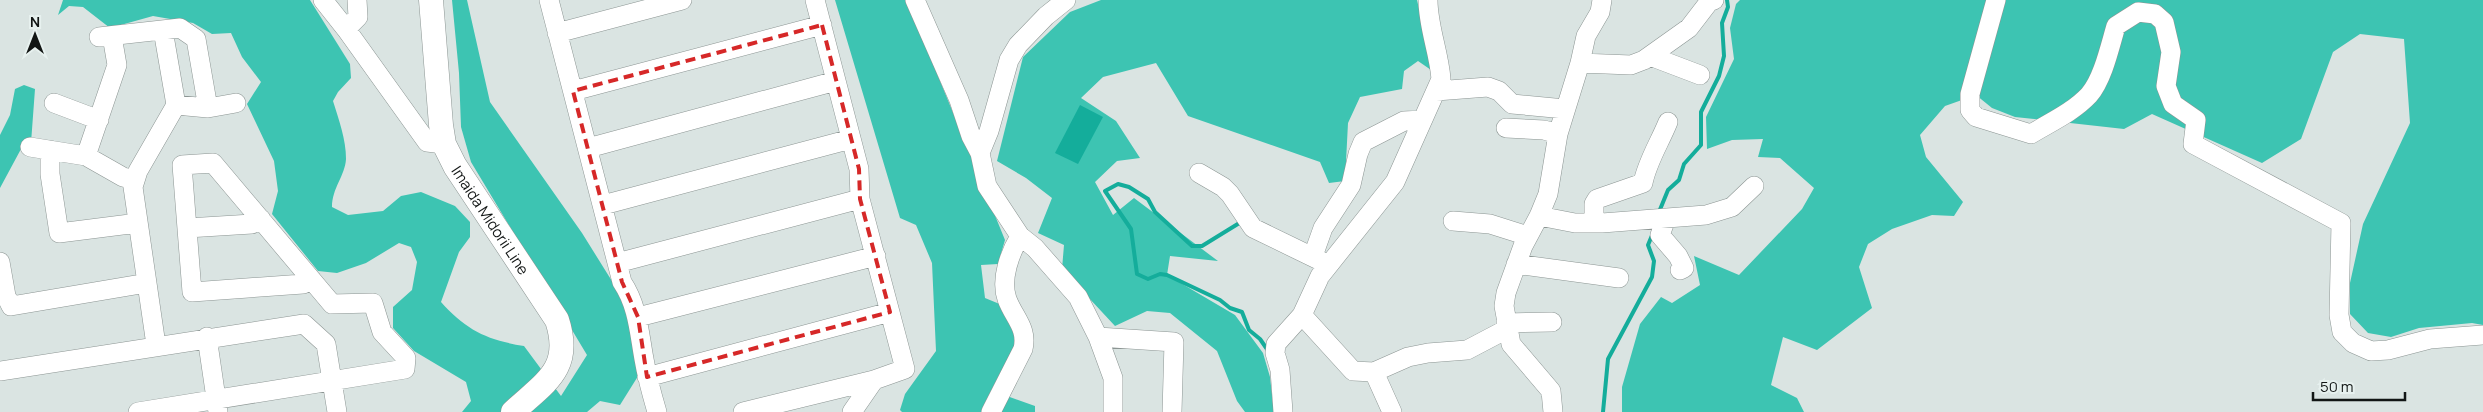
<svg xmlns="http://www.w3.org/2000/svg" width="2483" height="412" font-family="Manrope,sans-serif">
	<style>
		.forest { fill: #3dc4b2 }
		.water { fill: #14ad9b }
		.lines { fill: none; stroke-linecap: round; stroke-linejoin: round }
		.stream { stroke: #14ad9b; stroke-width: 4 }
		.minor-casing { stroke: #8c9593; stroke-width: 20 }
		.major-casing { stroke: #8c9593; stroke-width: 25 }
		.minor { stroke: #fff; stroke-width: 19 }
		.major { stroke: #fff; stroke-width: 24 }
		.marked { fill: none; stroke: #d62828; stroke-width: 4; stroke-dasharray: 10 6; stroke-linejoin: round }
		.labels { text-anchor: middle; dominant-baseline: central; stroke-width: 4; stroke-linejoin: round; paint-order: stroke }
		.street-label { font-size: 15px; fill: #121615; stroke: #e7f1ef }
	</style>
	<rect width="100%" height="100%" fill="#dae4e2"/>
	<!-- forest -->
	<path class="forest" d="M 63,0 L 310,0 L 350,64 L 351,78 L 338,92 L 333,101 C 339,120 346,140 346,159 C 345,176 332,188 332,207 L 348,215 L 383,211 L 401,196 L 421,192 L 455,206 L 470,222 L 470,237 L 459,252 L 441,302 C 466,330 487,340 524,346 L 561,396 L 587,355 L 471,162 L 461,127 L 459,73 L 452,0 L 467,0 L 490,102 L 582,233 L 625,302 L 640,373 L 620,405 L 600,401 L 587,412 L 462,412 L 471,401 L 466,382 L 414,351 L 393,328 L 393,307 L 412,290 L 417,262 L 411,247 L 399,243 L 366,263 L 337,273 L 318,271 L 272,214 L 278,191 L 274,161 L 247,104 L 261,82 L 242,57 L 231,33 L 212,34 L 193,23 L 153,16 L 110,28 L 83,7 L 69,6 L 58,15 Z
		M 835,0 L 907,0 L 1005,240 L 998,264 L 981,265 L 985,298 L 1002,305 L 1019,343 L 993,391 L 1035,406 L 1035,412 L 902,412 L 900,410 L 905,394 L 936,351 L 932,263 L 916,225 L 900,218 Z
		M 1101,0 L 1417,0 L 1434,72 L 1418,61 L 1404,71 L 1402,89 L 1360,97 L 1348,123 L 1345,181 L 1329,183 L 1320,162 L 1188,116 L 1156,63 L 1103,77 L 1081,98 L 1116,121 L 1140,158 L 1117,161 L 1095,182 L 1113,215 L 1134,198 L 1218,261 L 1170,256 L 1167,275 L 1235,315 L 1263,353 L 1270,377 L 1274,412 L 1245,412 L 1237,401 L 1217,351 L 1170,313 L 1147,311 L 1115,326 L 1062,269 L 1064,245 L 1038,233 L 1052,198 L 1026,178 L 997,161 L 1023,57 L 1070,12 Z
		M 1740,0 L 2483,0 L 2483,325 L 2472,323 L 2419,328 L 2391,337 L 2368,333 L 2350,314 L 2350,283 L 2363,224 L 2410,123 L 2404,39 L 2360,34 L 2333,52 L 2301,139 L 2262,163 L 2152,114 L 2124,129 L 2015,117 L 1992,108 L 1976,95 L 1945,106 L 1920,135 L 1926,157 L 1963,202 L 1954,216 L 1932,215 L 1892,229 L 1868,244 L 1859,267 L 1872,308 L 1817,350 L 1783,337 L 1771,385 L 1797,398 L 1804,412 L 1622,412 L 1622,387 L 1640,324 L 1661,297 L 1672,303 L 1700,285 L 1694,256 L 1739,275 L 1802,209 L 1814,188 L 1780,158 L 1758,157 L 1763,139 L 1732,140 L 1707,149 L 1706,117 L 1734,59 L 1730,28 L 1736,4 Z
		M 24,85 L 35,89 L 31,143 L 21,149 L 0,188 L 0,135 L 10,115 L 15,89 Z"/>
	<!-- water -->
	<path class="water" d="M 1080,105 L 1103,117 L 1078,164 L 1055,153 Z"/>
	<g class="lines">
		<!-- stream -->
		<path class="stream" d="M 1659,212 L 1668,190 L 1679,180 L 1684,164 L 1701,145 L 1701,112 L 1719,76 L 1724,56 L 1722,23 L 1728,7 L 1727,0
			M 1241,222 L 1202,246 L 1192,246 L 1155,212 L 1148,199 L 1129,187 L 1118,184 L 1105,191 L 1131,229 L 1137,274 L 1148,279 L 1160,274 L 1167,275 L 1220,300 L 1230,308 L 1242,312 L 1249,330 L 1260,339 L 1269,352
			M 1603,412 L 1608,359 L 1652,277 L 1654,261 L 1648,245 L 1653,233"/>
		<!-- minor casing -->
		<g class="minor-casing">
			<path id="minor" d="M 323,0 L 346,29 L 427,142 L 444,144
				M 549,0 L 622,282 C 638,306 639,332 644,359 C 647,377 652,395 657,412
				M 815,0 L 859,169 L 860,199 L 905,369 L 874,380 L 852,412
				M 915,0 L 959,100 L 971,136 L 980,153
				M 1066,0 L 1046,16 L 1018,45 L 1009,60 L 989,131 L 980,153 L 987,186 L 1020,236 L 1035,248 L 1078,297 L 1098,337 L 1113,378 L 1113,412
				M 1996,0 L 1970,94 L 1970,110 L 1976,117 L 2031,134 C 2051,122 2073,112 2089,95 C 2103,79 2110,46 2116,26 L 2138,12 L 2155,14 L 2164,22 L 2171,52 L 2166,86 L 2173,104 L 2196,120 L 2193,144 L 2341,223 L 2339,315 L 2342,332 L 2353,343 L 2371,351 L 2388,350 L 2430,339 L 2483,335
				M 346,29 L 358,17 L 357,0
				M 557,33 L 682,0
				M 99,37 L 180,28 L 196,39 L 208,108
				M 1650,56 L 1700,75
				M 1580,63 L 1631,65 L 1644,60 L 1689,28 L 1709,2 L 1714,0
				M 573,91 L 822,25
				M 1436,91 L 1488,87 L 1499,91 L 1512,104 L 1565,109
				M 54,103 L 99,120
				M 176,105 L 208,108 L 236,103
				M 1506,128 L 1544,130 L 1558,134
				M 30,147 L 86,156 L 123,177 L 135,180
				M 588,148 L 836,81
				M 50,150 L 50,174 L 59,233 L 138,223
				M 86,156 L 117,65 L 112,36
				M 1199,173 L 1223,187 L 1230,194 L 1253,228 L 1323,262
				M 603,205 L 851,139
				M 1539,216 L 1575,223 L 1602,223 L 1706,215 L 1732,207 L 1754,186
				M 1666,219 L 1660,235 L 1678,256 L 1684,268 L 1680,270
				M 1453,221 L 1490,224 L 1528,236
				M 1594,223 L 1594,204 L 1597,199 L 1643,183 C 1647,162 1660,142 1668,122
				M 187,228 L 252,224 L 261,219
				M 1313,256 L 1323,228 L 1351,185 L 1358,154 L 1363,142 L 1404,121 L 1422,120
				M 0,262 L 6,296 L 11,306 L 147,283
				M 617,263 L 860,199
				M 1516,264 L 1619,278
				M 1302,315 L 1353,371 L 1374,372 L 1408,357 L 1428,353 L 1467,350 L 1507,329
				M 638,317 L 876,256
				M 1506,323 L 1552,322
				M 207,337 L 218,412
				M 1098,337 L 1174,342 L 1172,412
				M 156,345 L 133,187 L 138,171 L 176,105 L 163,30
				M 0,371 L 304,324 L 326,344 L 337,412
				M 1374,372 L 1392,412
				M 647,377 L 890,312
				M 138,412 L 405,369 L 406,358 L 382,332 L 373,303 L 332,304 L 213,163 L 182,165 L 192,292 L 303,284 L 312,280
				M 743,412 L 874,380
				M 991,412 L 1023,349 C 1028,328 1014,318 1007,299 C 1000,279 1010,253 1020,236
				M 1283,412 L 1280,370 L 1275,353 L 1276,344 L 1302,315 L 1320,276 L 1395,182 L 1441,79 C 1439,52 1428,27 1428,0
				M 1553,412 L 1551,391 L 1511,344 L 1504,306 L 1506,293 L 1523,246 L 1539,216 L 1548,194 L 1558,134 L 1580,63 L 1586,36 L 1600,12 L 1602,0"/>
		</g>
		<!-- major casing -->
		<g class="major-casing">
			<g id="major">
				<path id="s1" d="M 431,0 L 441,125 L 444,144 L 455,166 L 557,320 C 573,369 545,382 513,412"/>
			</g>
		</g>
		<!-- minor -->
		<use href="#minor" class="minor"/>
		<!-- major -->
		<use href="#major" class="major"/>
	</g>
	<!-- marked area -->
	<path class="marked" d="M 822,25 L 859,169 L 860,199 L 890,312 L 647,377 L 638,317 L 622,282 L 573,91 Z"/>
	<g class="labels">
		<!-- street labels -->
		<g class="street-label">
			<text stroke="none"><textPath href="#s1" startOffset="234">Imaida Midorii Line</textPath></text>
		</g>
	</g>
	<!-- north arrow -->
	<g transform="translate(35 35)" stroke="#e7f1ef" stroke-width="4" paint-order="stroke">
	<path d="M0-4L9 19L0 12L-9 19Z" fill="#121615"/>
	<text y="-8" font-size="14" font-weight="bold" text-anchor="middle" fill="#121615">N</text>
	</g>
	<!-- scale -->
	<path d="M2313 392v8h92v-8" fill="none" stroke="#121615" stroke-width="2.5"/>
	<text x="2320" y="392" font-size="15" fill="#121615" stroke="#e7f1ef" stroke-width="4" paint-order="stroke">50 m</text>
</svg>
